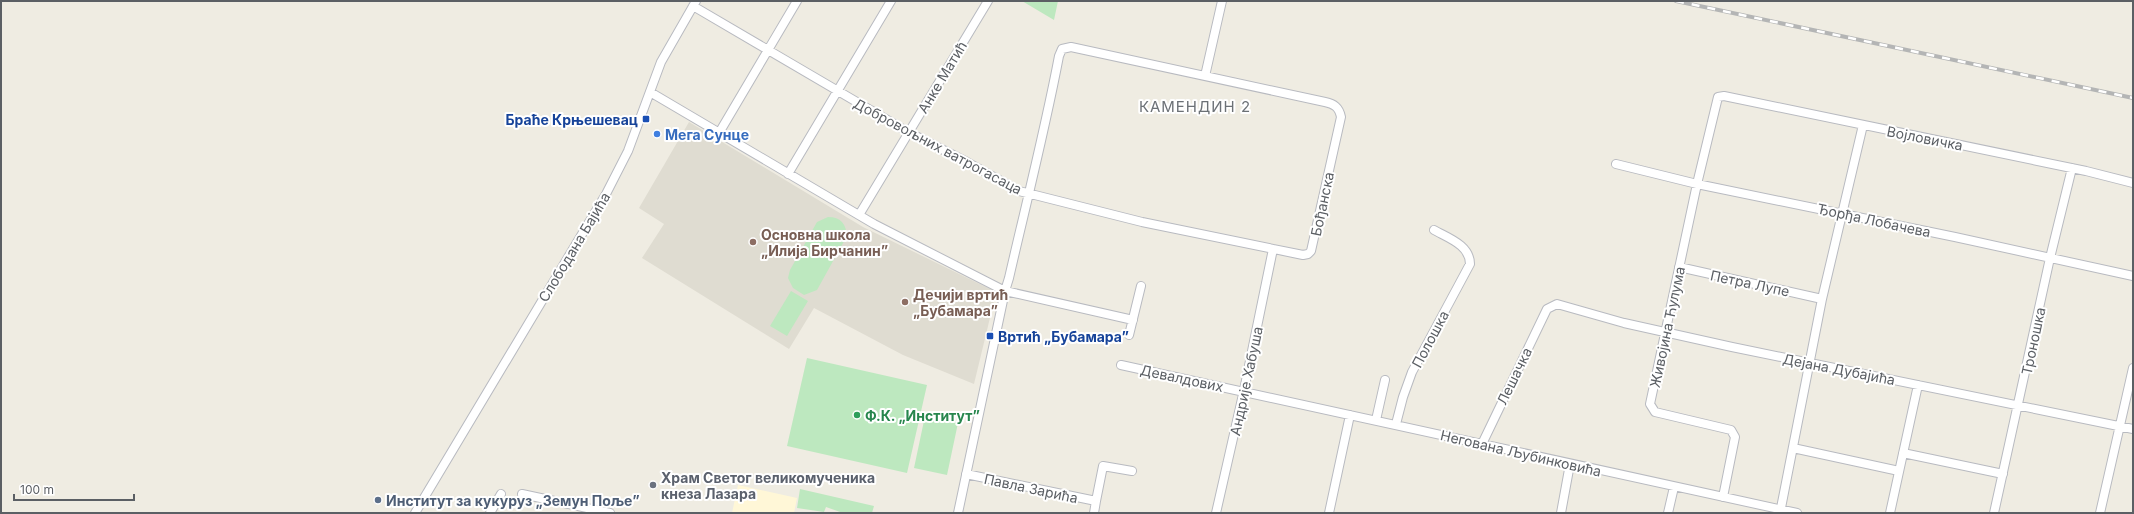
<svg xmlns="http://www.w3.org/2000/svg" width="2134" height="514" font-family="Inter,sans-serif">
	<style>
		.commercial { fill: #fff7d7 }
		.education { fill: #dfdcd1 }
		.park { fill: #bde8bf }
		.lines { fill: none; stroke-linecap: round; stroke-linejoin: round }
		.minor-casing { stroke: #b8bac0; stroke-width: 10 }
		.minor { stroke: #fff; stroke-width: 8 }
		.rail-casing { stroke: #b4b5b5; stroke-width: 4 }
		.rail { stroke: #fff; stroke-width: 2.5; stroke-dasharray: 8; stroke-linecap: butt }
		.transit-dot { fill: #1a4fb4; stroke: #fff; stroke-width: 1.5 }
		.shop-dot { fill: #3f7fe0; stroke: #fff; stroke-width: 1.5 }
		.education-dot { fill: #8d6e63; stroke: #fff; stroke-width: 1.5 }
		.leisure-dot { fill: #2e9e5b; stroke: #fff; stroke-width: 1.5 }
		.worship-dot { fill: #6b7280; stroke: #fff; stroke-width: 1.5 }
		.service-dot { fill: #5c6f8a; stroke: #fff; stroke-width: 1.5 }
		.labels { text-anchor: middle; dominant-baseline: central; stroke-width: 4; stroke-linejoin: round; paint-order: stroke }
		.street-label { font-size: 14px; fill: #5b5f64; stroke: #fff }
		.transit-label { font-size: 14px; font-weight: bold; fill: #164399; stroke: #fff; text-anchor: end }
		.shop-label { font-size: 14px; font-weight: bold; fill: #366cbe; stroke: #fff; text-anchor: start }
		.education-label { font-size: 14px; font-weight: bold; fill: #785e54; stroke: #fff; text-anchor: start }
		.leisure-label { font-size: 14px; font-weight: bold; fill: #27864d; stroke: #fff; text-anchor: start }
		.worship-label { font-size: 14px; font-weight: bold; fill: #5b616d; stroke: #fff; text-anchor: start }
		.service-label { font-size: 14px; font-weight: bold; fill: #4e5e75; stroke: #fff; text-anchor: start }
		.neighbourhood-label { font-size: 15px; letter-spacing: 1px; fill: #6c7176; stroke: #fff }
	</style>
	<rect width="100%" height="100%" fill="#efece2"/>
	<!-- commercial -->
	<path class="commercial" d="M 738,485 L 797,498 L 794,513 L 732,513 Z"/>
	<!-- education -->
	<path class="education" d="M 689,122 L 863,227 L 994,291 L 995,297 L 974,384 L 903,355 L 814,308 L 789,349 L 642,258 L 664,224 L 639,208 Z"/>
	<!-- park -->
	<path class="park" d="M 1022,1 L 1058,1 L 1054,20 Z
		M 828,217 C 841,217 846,224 847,236 L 817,290 L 804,295 L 793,288 L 788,278 L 790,270 L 817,222 Z
		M 791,291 L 808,301 L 787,336 L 770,326 Z
		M 807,358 L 927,385 L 907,473 L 787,446 Z
		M 925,416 L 958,423 L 947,475 L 914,468 Z
		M 800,489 L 874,506 L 872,513 L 843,513 L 826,507 L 824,512 L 797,508 Z"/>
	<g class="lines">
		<!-- minor casing -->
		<g class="minor-casing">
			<path id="minor" d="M 693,6 L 908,132 L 967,162 L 1019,191 L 1142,222 L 1303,255 L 1308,254 L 1311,251 L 1341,117 C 1339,107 1334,104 1325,102 L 1071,47 L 1062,49 L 1059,56 C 1045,130 1026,204 1009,278 L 1005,291 L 958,513
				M 1205,76 L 1222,1
				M 650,92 L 874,224 L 1005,291 L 1133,320
				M 719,133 L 797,1
				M 1616,164 L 1697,184 L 1955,237 L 2133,276
				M 788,174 L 891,1
				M 859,215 L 988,1
				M 1679,267 L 1822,299
				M 1129,335 L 1141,286
				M 1121,365 L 1797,513
				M 1376,420 L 1385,380
				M 1396,424 L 1403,397 L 1412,372 L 1470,264 C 1470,245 1448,238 1434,230
				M 1482,444 L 1547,309 L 1557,304 L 1624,323 L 1732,347 L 2133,429
				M 1793,448 L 1899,471
				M 1903,453 L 2003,474
				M 966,474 L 1096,501 L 1094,513
				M 522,494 L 610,513
				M 1723,497 L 1735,437 L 1731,430 L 1655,412 L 1650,404 L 1697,184 L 1718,97 L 1724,96 L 2086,171 L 2133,183
				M 1096,501 L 1103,466 L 1132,471
				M 415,513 L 606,194 L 628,151 L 661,62 L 696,1
				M 490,513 L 501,494
				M 1216,513 L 1244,390 L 1273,249
				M 1329,513 L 1350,415
				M 1561,513 L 1570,464
				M 1668,513 L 1674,487
				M 1780,513 L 1822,299 L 1863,125
				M 1890,513 L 1918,385
				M 1994,513 L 2050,258 L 2072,168
				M 2100,513 L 2133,368"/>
		</g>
		<!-- minor -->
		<use href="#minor" class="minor"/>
		<!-- rail casing -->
		<g class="rail-casing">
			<path id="rail" d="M 1676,1 L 2133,98"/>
		</g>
		<!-- rail -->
		<use href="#rail" class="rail"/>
	</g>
	<!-- markers -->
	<g class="transit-dot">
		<rect x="642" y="115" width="8" height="8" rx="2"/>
		<rect x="986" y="332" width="8" height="8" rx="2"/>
	</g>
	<circle class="shop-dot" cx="657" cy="134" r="4"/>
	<g class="education-dot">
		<circle cx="753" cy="242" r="4"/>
		<circle cx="905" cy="302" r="4"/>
	</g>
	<circle class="leisure-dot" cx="857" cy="415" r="4"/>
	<circle class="worship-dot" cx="653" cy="485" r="4"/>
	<circle class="service-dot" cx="378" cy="500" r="4"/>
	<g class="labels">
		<!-- street labels -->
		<g class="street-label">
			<text transform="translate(942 77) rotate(-59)">Анке Матић</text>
			<text transform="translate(1925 138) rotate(11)">Војловичка</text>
			<text transform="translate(938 146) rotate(28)">Добровољних ватрогасаца</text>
			<text transform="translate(1322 204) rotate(-78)">Бођанска</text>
			<text transform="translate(1874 220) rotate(12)">Ђорђа Лобачева</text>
			<text transform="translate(574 247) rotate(-59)">Слободана Бајића</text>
			<text transform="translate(1750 283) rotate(12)">Петра Лупе</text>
			<text transform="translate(1667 327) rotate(-78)">Живојина Ћулума</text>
			<text transform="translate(1430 339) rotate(-62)">Полошка</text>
			<text transform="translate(2033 341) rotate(-78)">Троношка</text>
			<text transform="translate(1839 369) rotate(11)">Дејана Дубајића</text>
			<text transform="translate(1514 376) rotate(-64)">Лешачка</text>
			<text transform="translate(1182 378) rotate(12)">Девалдових</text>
			<text transform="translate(1246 381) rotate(-78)">Андрије Хабуша</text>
			<text transform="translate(1521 453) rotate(13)">Негована Љубинковића</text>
			<text transform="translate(1031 488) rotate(12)">Павла Зарића</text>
		</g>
		<!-- transit labels -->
		<g class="transit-label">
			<text x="638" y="119">Браће Крњешевац</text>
			<text x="998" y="336" text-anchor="start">Вртић „Бубамара”</text>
		</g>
		<!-- shop labels -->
		<g class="shop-label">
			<text x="665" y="134">Мега Сунце</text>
		</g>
		<!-- education labels -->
		<g class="education-label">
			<text x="761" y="234">Основна школа<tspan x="761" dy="16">„Илија Бирчанин”</tspan></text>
			<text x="913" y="294">Дечији вртић<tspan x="913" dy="16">„Бубамара”</tspan></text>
		</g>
		<!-- leisure labels -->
		<g class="leisure-label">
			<text x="865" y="415">Ф.К. „Институт”</text>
		</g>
		<!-- worship labels -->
		<g class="worship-label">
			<text x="661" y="477">Храм Светог великомученика<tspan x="661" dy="16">кнеза Лазара</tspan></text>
		</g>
		<!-- service labels -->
		<g class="service-label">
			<text x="386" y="500">Институт за кукуруз „Земун Поље”</text>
		</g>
		<!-- neighbourhood labels -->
		<g class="neighbourhood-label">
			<text x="1195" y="106">КАМЕНДИН 2</text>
		</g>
	</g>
	<!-- border -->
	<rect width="2134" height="514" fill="none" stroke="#5b5f64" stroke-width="4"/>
	<!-- scale -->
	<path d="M14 494v6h120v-6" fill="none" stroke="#5b5f64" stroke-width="2"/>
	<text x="20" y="494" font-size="12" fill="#5b5f64" stroke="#ffffff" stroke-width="3" paint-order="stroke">100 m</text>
</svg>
